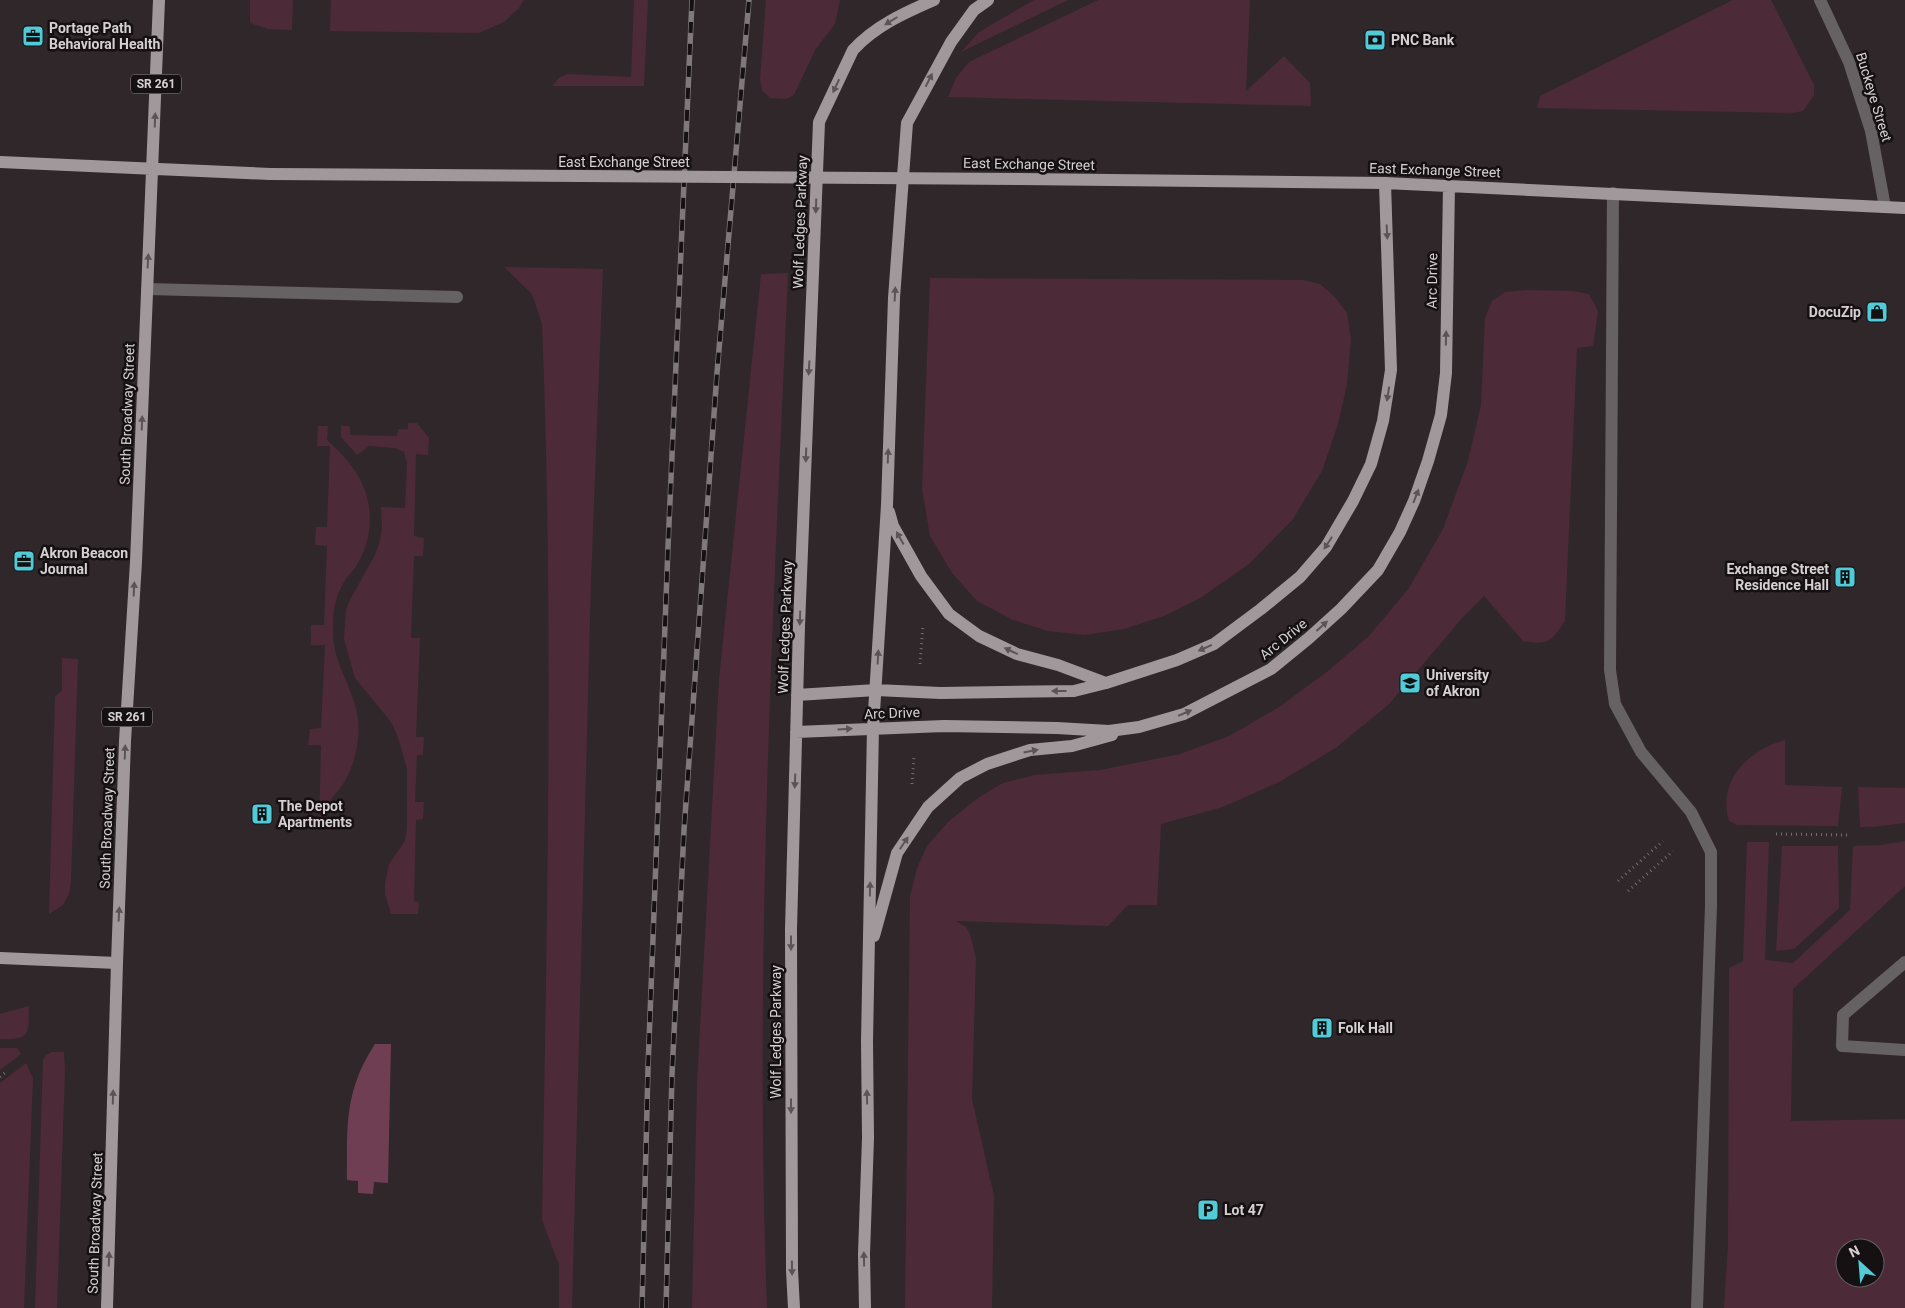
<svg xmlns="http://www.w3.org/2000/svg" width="1905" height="1308" font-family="Roboto,sans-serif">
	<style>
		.green { fill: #4d2a38; fill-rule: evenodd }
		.water { fill: #703e52 }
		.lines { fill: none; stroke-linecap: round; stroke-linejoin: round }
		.path { stroke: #746c6e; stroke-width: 3; stroke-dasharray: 1 4; stroke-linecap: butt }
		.minor { stroke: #666163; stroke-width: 12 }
		.major { stroke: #a1989b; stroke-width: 12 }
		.rail-casing { stroke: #80787b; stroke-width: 5.5 }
		.rail { stroke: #151113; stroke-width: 4; stroke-dasharray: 11; stroke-linecap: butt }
		.major-bridge { stroke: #a1989b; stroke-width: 12 }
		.oneway { fill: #5b5457 }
		.labels { text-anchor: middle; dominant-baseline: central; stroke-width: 5; stroke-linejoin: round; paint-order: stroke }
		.shield { fill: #151113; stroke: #9c9799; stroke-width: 1 }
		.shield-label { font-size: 12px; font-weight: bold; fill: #d6d0d2 }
		.poi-label { font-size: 14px; font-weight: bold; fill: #d6d0d2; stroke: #151113; text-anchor: start }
		.street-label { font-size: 14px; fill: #d6d0d2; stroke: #151113 }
	</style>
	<rect width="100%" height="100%" fill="#30272a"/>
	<!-- green -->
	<path class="green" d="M 250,0 L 293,0 L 292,30 L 268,29 L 250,23 Z
		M 331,0 L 524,0 L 519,8 L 504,22 L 479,33 L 330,31 Z
		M 634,0 L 648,0 L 644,86 L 552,86 L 559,78 L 567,74 L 631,77 Z
		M 766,0 L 840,0 L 835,24 L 815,50 L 794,95 L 786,99 L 770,98 L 762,90 L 760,79 Z
		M 1034,0 L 1068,0 L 961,52 L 979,32 Z
		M 1098,0 L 1250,0 L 1246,91 L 1284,56 L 1310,83 L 1311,106 L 948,97 L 956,78 L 969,62 Z
		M 1733,0 L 1771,0 L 1814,85 L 1814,95 L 1803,111 L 1792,113 L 1537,108 L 1540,96 Z
		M 504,267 L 603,269 L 591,581 L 572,1308 L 559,1308 L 559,1265 L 542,1220 C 547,921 554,622 542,324 L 532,294 Z
		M 788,273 C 773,618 754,963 767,1308 L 692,1308 L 697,1083 L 719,679 L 761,274 Z
		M 930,278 L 1303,280 L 1320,284 L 1335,297 L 1347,313 L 1351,339 L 1347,384 L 1338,424 L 1322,471 L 1293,519 L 1250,563 L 1202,597 L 1164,616 L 1124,629 L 1085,635 L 1048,631 L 1013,620 L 977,601 L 952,573 L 930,536 L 922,489 Z
		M 1525,290 L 1573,291 L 1589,294 L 1598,311 L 1593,346 L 1577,348 L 1565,621 C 1551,642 1549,645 1523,641 L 1484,596 L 1464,616 L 1389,704 L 1337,747 L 1281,781 L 1223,807 L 1161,824 L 1157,905 L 1128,905 L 1108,926 L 956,921 L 966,927 L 970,934 L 976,958 L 972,1099 L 994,1196 L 992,1308 L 905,1308 L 910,897 L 917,868 L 927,846 L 949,821 L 978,798 L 1003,783 L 1034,775 L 1100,770 L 1180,754 L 1229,736 L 1279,707 L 1328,671 L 1369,636 L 1409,588 L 1443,529 L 1468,461 L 1481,405 L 1485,318 L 1492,301 L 1505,292 Z
		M 408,423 L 417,423 L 429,438 L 428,455 L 416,454 L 414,536 L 424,538 L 423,556 L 414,556 L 411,638 L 420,638 L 416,737 L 424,737 L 423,755 L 417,755 L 415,802 L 424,802 L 423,819 L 416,820 L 414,901 L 419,902 L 418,914 L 391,914 L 385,894 L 385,883 L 389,864 L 405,841 L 407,828 L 407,769 L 398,737 L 391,722 L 355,678 L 344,639 L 346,610 L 351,598 L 375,555 L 380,541 L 382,527 L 381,507 L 405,508 L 407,463 L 404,452 L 395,448 L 369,446 L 357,455 L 341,437 L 341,426 L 350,426 L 350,435 L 397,436 L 398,429 L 408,429 Z
		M 318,426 L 328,426 L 327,440 C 337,449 348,460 355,471 C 373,497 375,533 359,561 C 356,568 350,573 346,579 C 336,593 333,610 333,626 C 332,658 345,673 354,702 C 363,727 358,756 346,779 C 342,787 335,793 331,800 C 325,809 323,819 319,828 L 321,745 L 308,745 L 310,729 L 321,728 L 325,645 L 311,645 L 311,625 L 324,625 L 327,546 L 315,545 L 316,527 L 327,527 L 330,446 L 317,446 Z
		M 62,658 L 78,659 L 71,882 L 69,894 L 63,905 L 49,914 L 55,697 L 62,690 Z
		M 1785,740 L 1785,785 L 1842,787 L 1838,826 L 1737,825 L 1729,821 C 1717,781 1748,750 1785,740 Z
		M 1858,787 L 1905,788 L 1905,823 L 1874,827 L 1860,827 Z
		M 1905,841 L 1905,886 L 1793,989 L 1791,1121 L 1905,1119 L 1905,1308 L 1724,1308 L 1728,1245 L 1729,968 L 1743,961 L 1747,842 L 1769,842 L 1765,960 L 1793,963 L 1850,910 L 1853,846 L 1881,845 ZM 1845,1248 L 1875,1248 L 1875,1278 L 1845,1278 Z
		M 1782,846 L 1838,846 L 1839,908 L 1794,949 L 1776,951 Z
		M 29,1006 C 28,1034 32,1040 0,1039 L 0,1014 Z
		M 0,1048 L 17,1048 L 21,1054 L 0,1070 Z
		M 52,1052 L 64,1052 L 65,1070 L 57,1308 L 35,1308 L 43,1060 L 46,1055 Z
		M 26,1063 L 33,1078 L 24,1308 L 0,1308 L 0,1083 Z"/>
	<!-- water -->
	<path class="water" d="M 375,1044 L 391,1044 L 388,1183 L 374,1182 L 373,1194 L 358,1193 L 358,1181 L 347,1180 C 347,1127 344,1091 375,1044 Z"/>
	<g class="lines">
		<!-- path -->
		<path class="path" d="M 920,664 L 923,625
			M 912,784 L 914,756
			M 1776,834 L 1848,835
			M 1618,881 L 1663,841
			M 1628,891 L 1673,851
			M 0,1077 L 7,1071"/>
		<!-- minor -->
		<path class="minor" d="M 1820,0 L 1849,62 L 1871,131 L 1885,207
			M 1613,193 L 1610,670 L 1615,704 L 1641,752 L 1691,812 L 1711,852 L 1711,906 L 1697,1308
			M 147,289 L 457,297
			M 1905,962 L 1843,1015 L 1842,1046 L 1905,1050"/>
		<!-- major -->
		<path class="major" d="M 0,162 L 270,174
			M 1019,179 L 1385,183 L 1905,208
			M 889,512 L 893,526 L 921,576 L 949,614 L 979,636 L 1017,654 L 1058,665 L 1106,683
			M 797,695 L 876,690 L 940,693 L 1074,691 L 1106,683 L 1177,660 L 1214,644 L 1261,609 L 1300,577 L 1326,547 L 1353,501 L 1371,464 L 1383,421 L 1391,370 L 1385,183
			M 796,732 L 944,726 L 1057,728 L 1109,731 L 1139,727 L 1184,714 L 1271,669 L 1309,638 L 1341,609 L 1378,570 L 1400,532 L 1414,501 L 1428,461 L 1441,415 L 1446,373 L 1449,185
			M 874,936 L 897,853 L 928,807 L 960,778 L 987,764 L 1030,750 L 1072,746 L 1112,735
			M 0,958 L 117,963
			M 107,1308 L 117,963 L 125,741 L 136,562 L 159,0
			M 794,1308 L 792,1270 L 791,930 L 799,626 L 819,122 L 853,50 C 875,26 904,13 934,0
			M 865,1308 L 864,1254 L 868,1138 L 867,1041 L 873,728 L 887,505 L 894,298 L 907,123 L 951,42 L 974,10 L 988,0"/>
		<!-- rail casing -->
		<g class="rail-casing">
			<path id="rail" d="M 642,1308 L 648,1068 L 668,547 L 692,0
				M 666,1308 L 672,1074 L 684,830 L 717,373 L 749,0"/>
		</g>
		<!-- rail -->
		<use href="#rail" class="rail"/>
		<!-- major-bridge -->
		<path class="major-bridge" d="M 270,174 L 1019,179"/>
	</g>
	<!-- one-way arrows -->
	<defs><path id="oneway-solid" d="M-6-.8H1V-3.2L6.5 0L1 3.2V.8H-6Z" transform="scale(1.25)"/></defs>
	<g class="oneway">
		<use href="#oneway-solid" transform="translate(891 21) rotate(148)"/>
		<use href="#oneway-solid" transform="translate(929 80) rotate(-63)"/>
		<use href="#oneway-solid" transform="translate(836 86) rotate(115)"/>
		<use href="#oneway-solid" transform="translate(155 120) rotate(-88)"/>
		<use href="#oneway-solid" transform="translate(816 206) rotate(92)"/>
		<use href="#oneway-solid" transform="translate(1387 232) rotate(87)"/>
		<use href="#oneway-solid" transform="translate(148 261) rotate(-87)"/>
		<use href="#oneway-solid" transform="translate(895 294) rotate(-87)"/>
		<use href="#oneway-solid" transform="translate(1446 338) rotate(-89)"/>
		<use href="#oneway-solid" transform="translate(809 368) rotate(93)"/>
		<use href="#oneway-solid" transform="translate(1388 394) rotate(99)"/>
		<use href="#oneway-solid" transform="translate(142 423) rotate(-88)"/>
		<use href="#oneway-solid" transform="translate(806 455) rotate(92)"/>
		<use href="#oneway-solid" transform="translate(888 456) rotate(-88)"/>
		<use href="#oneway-solid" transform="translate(1416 496) rotate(-69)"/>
		<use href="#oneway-solid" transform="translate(900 538) rotate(-119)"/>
		<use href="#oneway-solid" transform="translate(1328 543) rotate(123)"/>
		<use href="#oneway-solid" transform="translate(134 589) rotate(-87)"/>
		<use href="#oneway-solid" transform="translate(800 618) rotate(92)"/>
		<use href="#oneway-solid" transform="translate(1322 626) rotate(-42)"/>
		<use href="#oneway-solid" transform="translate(1205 648) rotate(156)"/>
		<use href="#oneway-solid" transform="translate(1011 651) rotate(-155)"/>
		<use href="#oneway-solid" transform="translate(878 657) rotate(-87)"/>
		<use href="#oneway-solid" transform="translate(1059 691) rotate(180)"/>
		<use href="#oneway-solid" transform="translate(1185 713) rotate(-23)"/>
		<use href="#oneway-solid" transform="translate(845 729) rotate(-3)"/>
		<use href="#oneway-solid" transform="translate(1031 751) rotate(-11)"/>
		<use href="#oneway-solid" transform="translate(125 752) rotate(-88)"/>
		<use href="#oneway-solid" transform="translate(795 781) rotate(92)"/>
		<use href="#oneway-solid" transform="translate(904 843) rotate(-56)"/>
		<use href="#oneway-solid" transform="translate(870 889) rotate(-89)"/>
		<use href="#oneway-solid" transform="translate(119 914) rotate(-87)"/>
		<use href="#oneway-solid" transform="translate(791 943) rotate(90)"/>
		<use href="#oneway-solid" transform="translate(113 1097) rotate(-88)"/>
		<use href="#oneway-solid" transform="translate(867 1097) rotate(-91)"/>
		<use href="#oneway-solid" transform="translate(791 1106) rotate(90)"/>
		<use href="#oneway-solid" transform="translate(109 1259) rotate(-88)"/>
		<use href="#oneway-solid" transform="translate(864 1259) rotate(-91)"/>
		<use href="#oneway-solid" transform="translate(792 1268) rotate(89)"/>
	</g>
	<!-- icons -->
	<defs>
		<g id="office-square" transform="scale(1.125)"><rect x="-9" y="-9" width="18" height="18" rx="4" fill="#52cbd9" stroke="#151113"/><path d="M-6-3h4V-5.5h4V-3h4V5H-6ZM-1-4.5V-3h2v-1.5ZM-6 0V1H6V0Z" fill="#111"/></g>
		<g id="bank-square" transform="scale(1.125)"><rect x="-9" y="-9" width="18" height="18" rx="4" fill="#52cbd9" stroke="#151113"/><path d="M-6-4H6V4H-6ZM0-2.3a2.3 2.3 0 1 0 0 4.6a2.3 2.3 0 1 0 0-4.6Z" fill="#111"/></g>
		<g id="shop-square" transform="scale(1.125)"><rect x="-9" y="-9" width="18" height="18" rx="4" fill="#52cbd9" stroke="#151113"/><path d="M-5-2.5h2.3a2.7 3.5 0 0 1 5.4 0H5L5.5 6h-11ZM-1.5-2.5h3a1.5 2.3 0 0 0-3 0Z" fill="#111"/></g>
		<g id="building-square" transform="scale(1.125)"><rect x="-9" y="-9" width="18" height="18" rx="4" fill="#52cbd9" stroke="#151113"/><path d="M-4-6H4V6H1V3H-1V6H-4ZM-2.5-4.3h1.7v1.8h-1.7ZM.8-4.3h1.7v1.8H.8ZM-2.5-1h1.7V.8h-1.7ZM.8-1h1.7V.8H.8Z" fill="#111"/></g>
		<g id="university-square" transform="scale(1.125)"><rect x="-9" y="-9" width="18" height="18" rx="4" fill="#52cbd9" stroke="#151113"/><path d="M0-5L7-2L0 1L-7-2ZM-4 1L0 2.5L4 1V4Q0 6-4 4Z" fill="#111"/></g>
		<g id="parking-square" transform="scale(1.125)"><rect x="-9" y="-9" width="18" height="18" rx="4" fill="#52cbd9" stroke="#151113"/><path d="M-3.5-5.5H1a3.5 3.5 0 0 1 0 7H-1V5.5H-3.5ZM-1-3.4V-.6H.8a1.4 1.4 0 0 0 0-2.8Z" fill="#111"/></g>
	</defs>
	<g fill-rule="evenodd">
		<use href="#office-square" x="33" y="36"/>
		<use href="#bank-square" x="1375" y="40"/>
		<use href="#shop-square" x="1877" y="312"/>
		<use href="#office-square" x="24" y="561"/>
		<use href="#building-square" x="1845" y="577"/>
		<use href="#university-square" x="1410" y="683"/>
		<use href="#building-square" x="262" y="814"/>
		<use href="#building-square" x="1322" y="1028"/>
		<use href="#parking-square" x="1208" y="1210"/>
	</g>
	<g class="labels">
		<!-- shield labels -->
		<g class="shield">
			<rect x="131" y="74.5" width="50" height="19" rx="4"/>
			<rect x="102" y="707.5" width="50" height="19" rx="4"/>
		</g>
		<g class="shield-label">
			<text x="156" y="84">SR 261</text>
			<text x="127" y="717">SR 261</text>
		</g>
		<!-- poi labels -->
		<g class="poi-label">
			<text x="49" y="28">Portage Path<tspan x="49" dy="16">Behavioral Health</tspan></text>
			<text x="1391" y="40">PNC Bank</text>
			<text x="1861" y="312" text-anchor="end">DocuZip</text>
			<text x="40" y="553">Akron Beacon<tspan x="40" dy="16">Journal</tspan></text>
			<text x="1829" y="569" text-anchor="end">Exchange Street<tspan x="1829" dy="16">Residence Hall</tspan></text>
			<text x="1426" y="675">University<tspan x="1426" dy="16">of Akron</tspan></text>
			<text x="278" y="806">The Depot<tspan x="278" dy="16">Apartments</tspan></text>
			<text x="1338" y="1028">Folk Hall</text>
			<text x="1224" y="1210">Lot 47</text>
		</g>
		<!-- street labels -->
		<g class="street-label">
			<text transform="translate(1874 97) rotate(73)">Buckeye Street</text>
			<text x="624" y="162">East Exchange Street</text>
			<text transform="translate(1029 164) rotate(1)">East Exchange Street</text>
			<text transform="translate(1435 170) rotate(2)">East Exchange Street</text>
			<text transform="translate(800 222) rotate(-88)">Wolf Ledges Parkway</text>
			<text transform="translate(1432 281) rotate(-89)">Arc Drive</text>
			<text transform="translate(127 414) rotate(-88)">South Broadway Street</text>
			<text transform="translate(785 627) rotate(-88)">Wolf Ledges Parkway</text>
			<text transform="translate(1283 639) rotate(-39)">Arc Drive</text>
			<text transform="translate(892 713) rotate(-2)">Arc Drive</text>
			<text transform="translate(107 818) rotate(-88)">South Broadway Street</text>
			<text transform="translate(776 1032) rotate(-90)">Wolf Ledges Parkway</text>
			<text transform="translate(95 1223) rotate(-88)">South Broadway Street</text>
		</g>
	</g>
	<!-- north arrow -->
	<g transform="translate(1860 1263) rotate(334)"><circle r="24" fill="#151113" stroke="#625d5f"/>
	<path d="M0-4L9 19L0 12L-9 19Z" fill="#52cbd9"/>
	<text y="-8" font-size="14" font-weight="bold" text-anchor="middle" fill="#d6d0d2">N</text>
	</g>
</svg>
